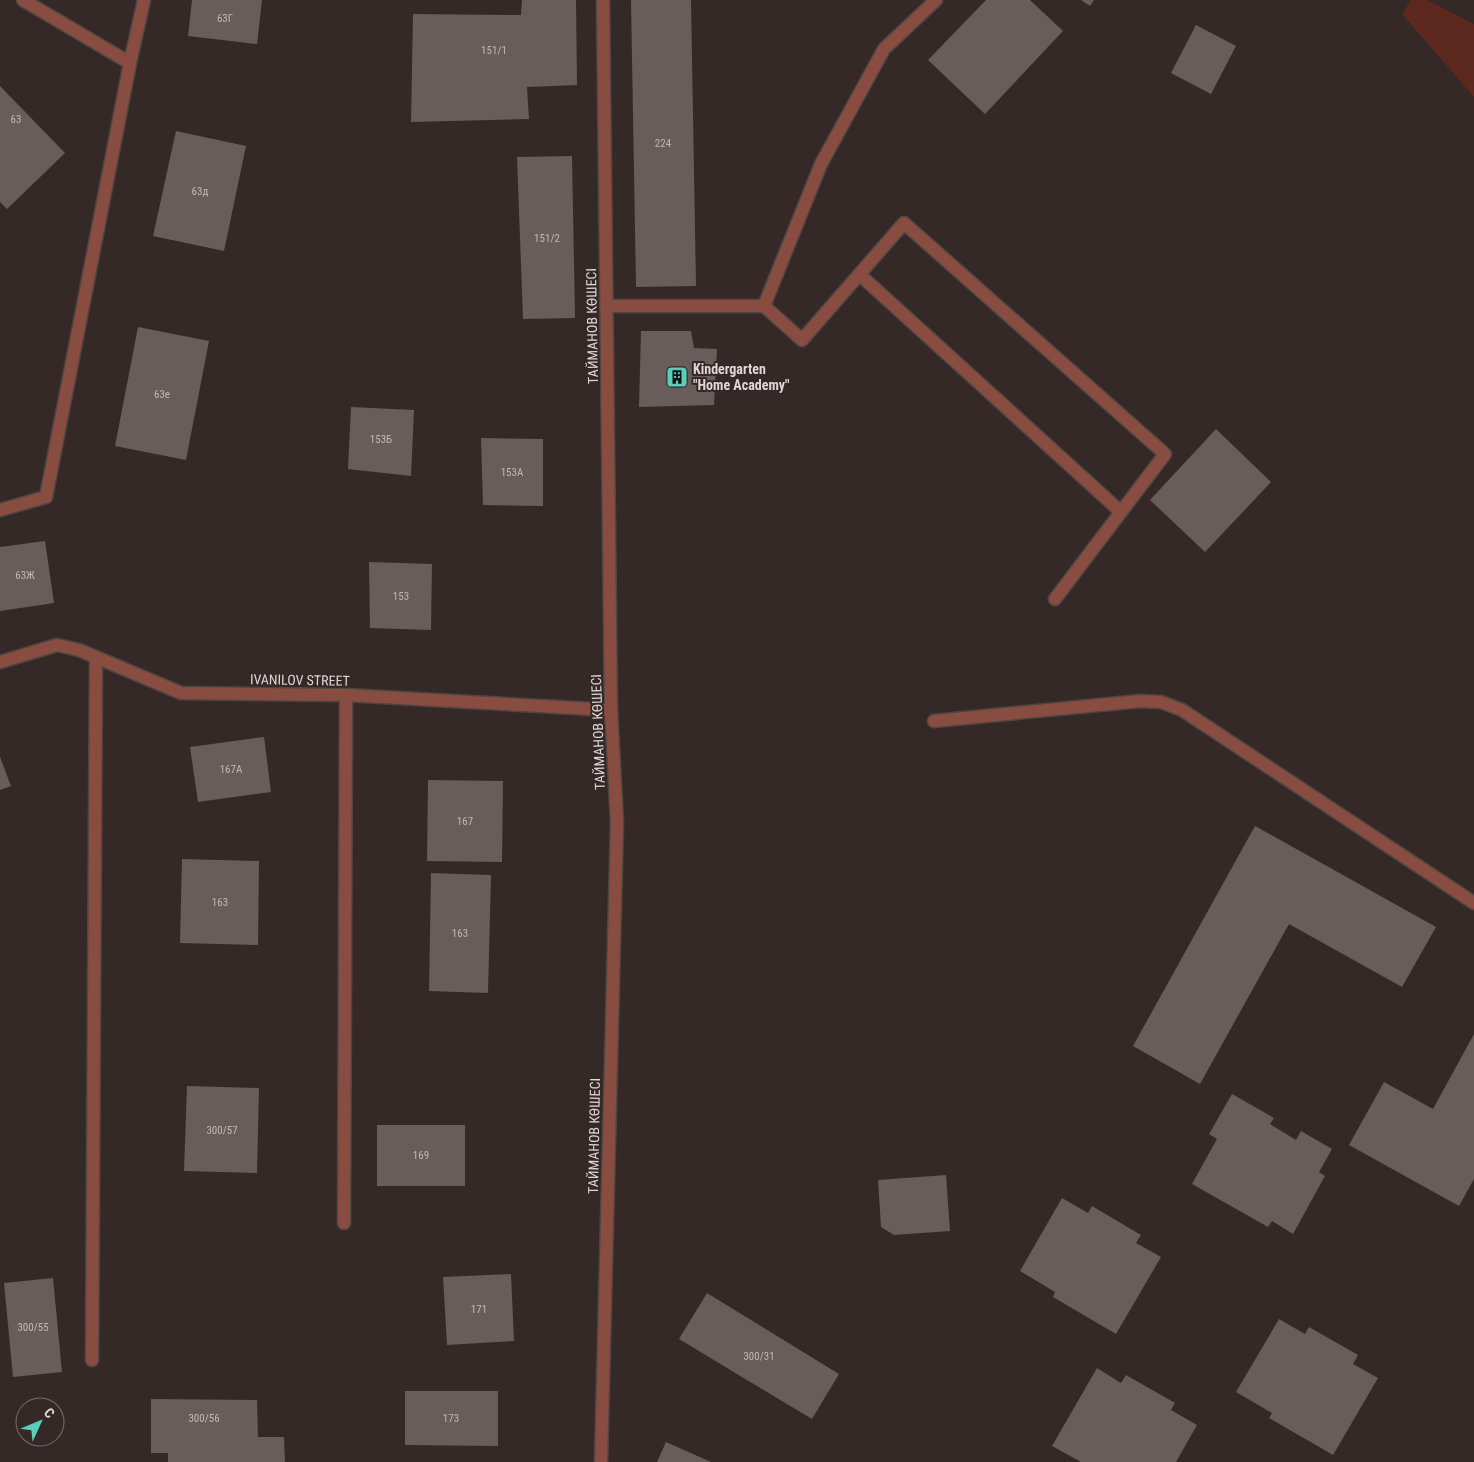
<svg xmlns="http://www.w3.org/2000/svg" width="1474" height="1462" font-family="'Roboto Condensed',sans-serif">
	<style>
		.green { fill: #5d281e }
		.building { fill: #685d5a }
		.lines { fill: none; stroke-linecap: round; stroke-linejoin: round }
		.service-casing { stroke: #4f4543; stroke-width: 15 }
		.minor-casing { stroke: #4f4543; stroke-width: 15 }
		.tertiary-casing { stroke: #4f4543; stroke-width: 15 }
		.service { stroke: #884c40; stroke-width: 12 }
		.minor { stroke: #884c40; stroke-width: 12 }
		.tertiary { stroke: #884c40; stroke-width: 12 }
		.labels { text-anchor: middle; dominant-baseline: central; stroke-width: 4; stroke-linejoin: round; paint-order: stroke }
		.number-label { font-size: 11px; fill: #c0b8b6 }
		.street-label { font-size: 14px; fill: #ded7d5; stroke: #342927 }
		.poi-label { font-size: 14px; font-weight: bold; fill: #ded7d5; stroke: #342927; text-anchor: start }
	</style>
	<rect width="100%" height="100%" fill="#342927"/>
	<!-- green -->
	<path class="green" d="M 1411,0 L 1427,0 L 1474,24 L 1474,97 L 1402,14 Z"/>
	<!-- building -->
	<path class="building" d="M 192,0 L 262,0 L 257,44 L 188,36 Z
		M 522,0 L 576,0 L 577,85 L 527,87 L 529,119 L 411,122 L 413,14 L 521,15 Z
		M 631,0 L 691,0 L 696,286 L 636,287 Z
		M 986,0 L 1030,0 L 1063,31 L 985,114 L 928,60 Z
		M 1081,0 L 1094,0 L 1090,6 Z
		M 1196,25 L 1236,46 L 1211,94 L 1171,73 Z
		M 0,86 L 65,153 L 7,209 L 0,202 Z
		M 176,131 L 246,146 L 224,251 L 153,236 Z
		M 572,156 L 575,318 L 523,319 L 517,157 Z
		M 138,327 L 209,341 L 186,460 L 115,446 Z
		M 641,331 L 691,331 L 694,348 L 717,349 L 714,405 L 639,407 Z
		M 351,407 L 414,410 L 411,476 L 348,469 Z
		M 1216,429 L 1271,482 L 1205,552 L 1150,500 Z
		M 481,438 L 543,439 L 543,506 L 483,505 Z
		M 45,541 L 54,603 L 0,611 L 0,547 Z
		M 369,562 L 432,564 L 431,630 L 370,628 Z
		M 264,737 L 271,792 L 198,802 L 190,747 Z
		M 0,757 L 11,786 L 0,790 Z
		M 428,780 L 503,781 L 502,862 L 427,861 Z
		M 1255,826 L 1436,927 L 1402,987 L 1289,924 L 1200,1084 L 1133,1046 Z
		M 182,859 L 259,861 L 258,945 L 180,943 Z
		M 431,873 L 491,875 L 488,993 L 429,991 Z
		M 1474,1034 L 1474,1179 L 1459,1206 L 1349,1145 L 1384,1082 L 1433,1109 Z
		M 187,1086 L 259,1088 L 257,1173 L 184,1171 Z
		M 1232,1094 L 1274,1118 L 1270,1124 L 1296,1140 L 1301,1131 L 1332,1149 L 1319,1172 L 1325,1176 L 1293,1234 L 1272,1221 L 1268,1227 L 1192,1184 L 1217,1139 L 1209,1134 Z
		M 377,1125 L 465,1125 L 465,1186 L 377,1186 Z
		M 946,1175 L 950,1231 L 894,1235 L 881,1227 L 878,1180 Z
		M 1062,1198 L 1088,1213 L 1092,1206 L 1141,1235 L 1136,1243 L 1161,1257 L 1116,1334 L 1053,1297 L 1055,1292 L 1020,1271 Z
		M 511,1274 L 514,1341 L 447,1345 L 443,1277 Z
		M 53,1278 L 62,1372 L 13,1377 L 4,1283 Z
		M 707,1293 L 839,1374 L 812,1419 L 679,1339 Z
		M 1279,1319 L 1305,1334 L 1309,1327 L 1358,1355 L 1353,1364 L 1378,1378 L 1333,1455 L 1269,1418 L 1272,1413 L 1236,1392 Z
		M 1097,1368 L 1121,1383 L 1126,1375 L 1175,1403 L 1171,1410 L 1197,1425 L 1176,1462 L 1081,1462 L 1052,1446 Z
		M 405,1391 L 498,1391 L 498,1446 L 405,1445 Z
		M 151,1399 L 257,1400 L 258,1437 L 284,1437 L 285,1462 L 168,1462 L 168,1453 L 151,1453 Z
		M 666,1442 L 711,1462 L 657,1462 Z"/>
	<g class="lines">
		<!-- service casing -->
		<g class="service-casing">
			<path id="service" d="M 859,274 L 1121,512
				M 606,306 L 764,306 L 802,340 L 904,223 L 1165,454 L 1055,599
				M 764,306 L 821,164 L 884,49 L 936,0
				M 934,721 L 1141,701 L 1161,702 L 1182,710 L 1474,903"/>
		</g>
		<!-- minor casing -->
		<g class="minor-casing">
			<path id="minor" d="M 23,0 L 130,63
				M 603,0 L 611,710
				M 0,510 L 46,497 L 130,63 L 144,0
				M 344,1223 L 346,695
				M 92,1360 L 96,658"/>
		</g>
		<!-- tertiary casing -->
		<g class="tertiary-casing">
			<path id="tertiary" d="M 0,662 L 57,645 L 79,650 L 181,693 L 346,695 L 611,710 L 617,822 L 601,1462"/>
		</g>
		<!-- service -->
		<use href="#service" class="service"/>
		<!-- minor -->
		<use href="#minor" class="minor"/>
		<!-- tertiary -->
		<use href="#tertiary" class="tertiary"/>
	</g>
	<!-- icons -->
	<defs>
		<g id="building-square" transform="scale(1.125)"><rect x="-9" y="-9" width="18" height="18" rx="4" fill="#5acebc" stroke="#342927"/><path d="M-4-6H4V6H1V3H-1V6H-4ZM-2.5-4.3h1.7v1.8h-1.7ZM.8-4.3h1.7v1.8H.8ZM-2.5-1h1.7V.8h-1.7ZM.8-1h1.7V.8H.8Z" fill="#111"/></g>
	</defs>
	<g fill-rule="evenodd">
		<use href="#building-square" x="677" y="377"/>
	</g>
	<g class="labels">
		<!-- number labels -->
		<g class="number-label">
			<text x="225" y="18">63Г</text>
			<text x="494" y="50">151/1</text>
			<text x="16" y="119">63</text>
			<text x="663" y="143">224</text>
			<text x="200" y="191">63д</text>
			<text x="547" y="238">151/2</text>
			<text x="162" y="394">63е</text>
			<text x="381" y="439">153Б</text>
			<text x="512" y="472">153А</text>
			<text x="25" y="575">63Ж</text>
			<text x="401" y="596">153</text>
			<text x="231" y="769">167А</text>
			<text x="465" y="821">167</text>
			<text x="220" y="902">163</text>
			<text x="460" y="933">163</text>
			<text x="222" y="1130">300/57</text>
			<text x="421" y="1155">169</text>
			<text x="479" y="1309">171</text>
			<text x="33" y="1327">300/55</text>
			<text x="759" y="1356">300/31</text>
			<text x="204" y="1418">300/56</text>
			<text x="451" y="1418">173</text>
		</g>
		<!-- street labels -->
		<g class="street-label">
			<text transform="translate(592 326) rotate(-91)">ТАЙМАНОВ КӨШЕСІ</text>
			<text transform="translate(300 680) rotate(1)">IVANILOV STREET</text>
			<text transform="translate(598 732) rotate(-92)">ТАЙМАНОВ КӨШЕСІ</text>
			<text transform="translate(594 1136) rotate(-89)">ТАЙМАНОВ КӨШЕСІ</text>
		</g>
		<!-- poi labels -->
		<g class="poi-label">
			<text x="693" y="369">Kindergarten<tspan x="693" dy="16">"Home Academy"</tspan></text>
		</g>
	</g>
	<!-- north arrow -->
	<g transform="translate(40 1422) rotate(46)"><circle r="24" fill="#342927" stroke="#786f6d"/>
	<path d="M0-4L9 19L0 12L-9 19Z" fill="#5acebc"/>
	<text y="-8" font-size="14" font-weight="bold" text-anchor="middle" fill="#ded7d5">С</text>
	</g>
</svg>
